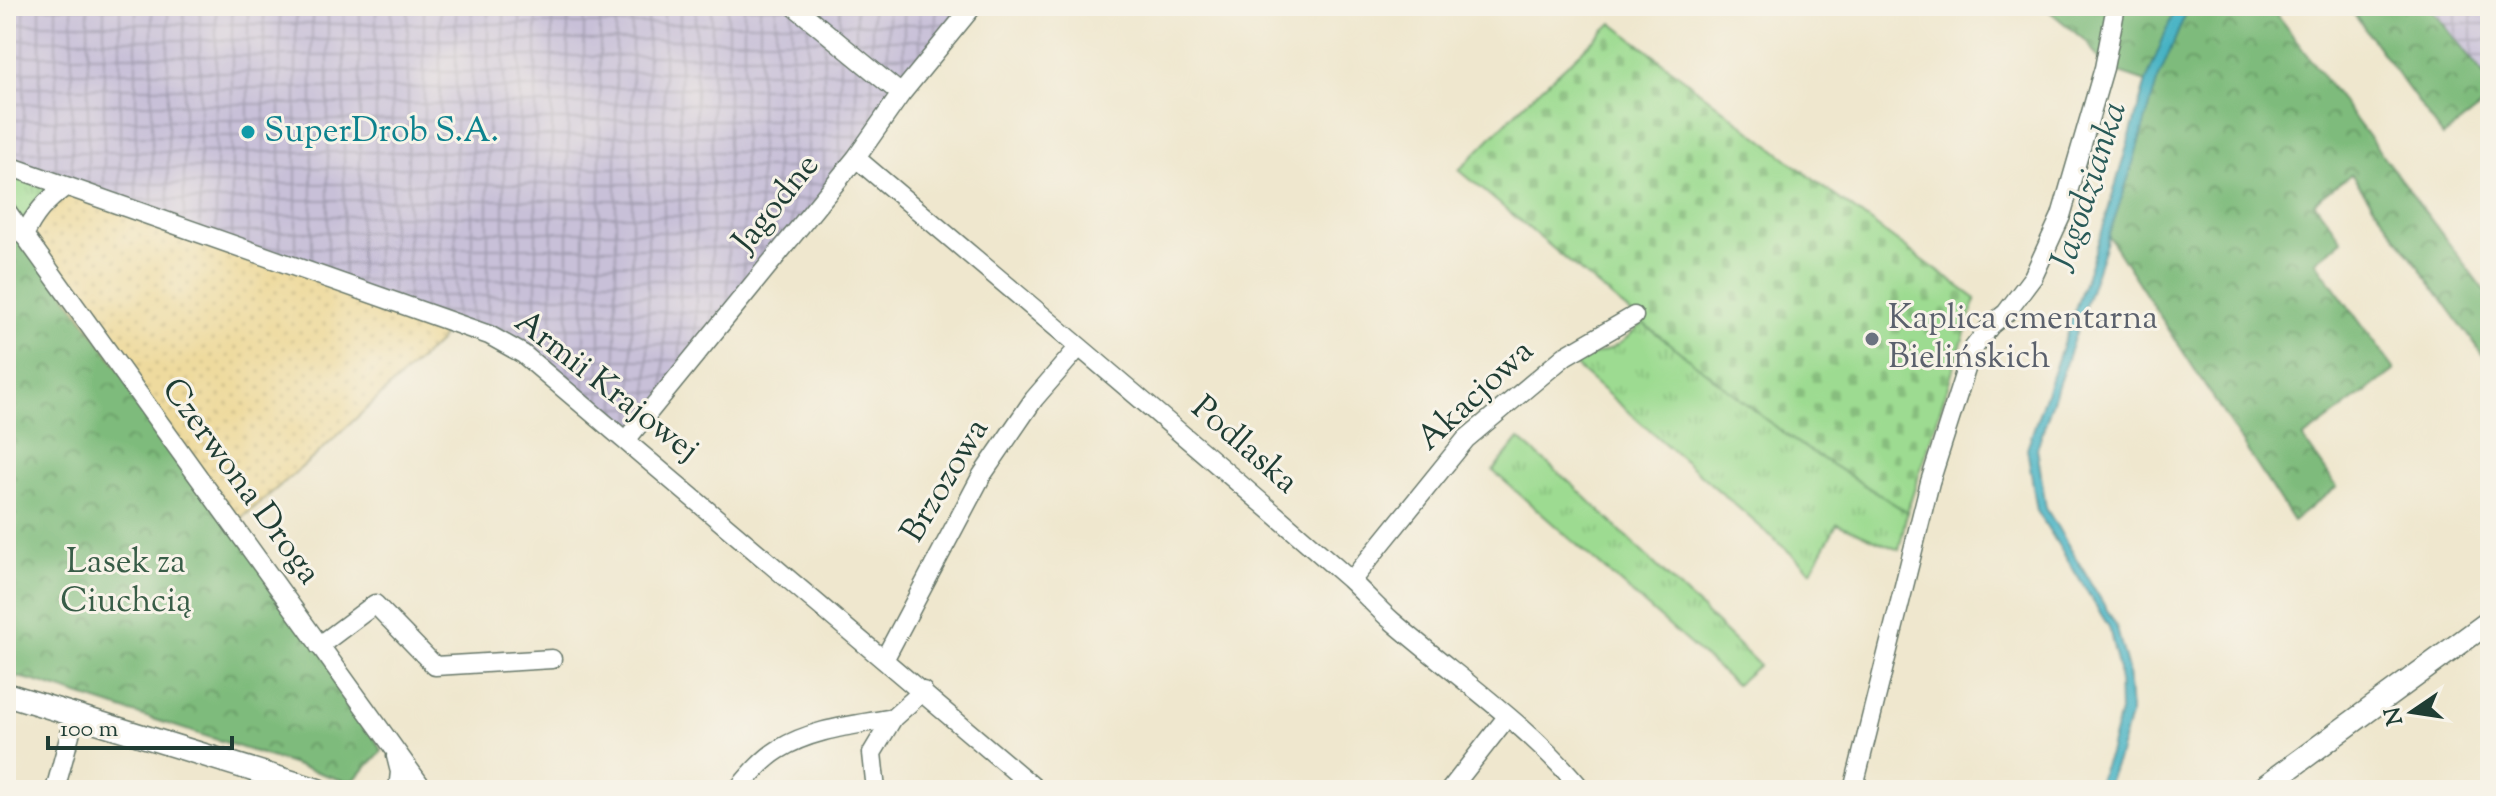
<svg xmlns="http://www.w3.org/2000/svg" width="2496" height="796" font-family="'Sorts Mill Goudy',serif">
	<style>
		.industrial { fill: url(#industrial-grid) }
		.grass { fill: url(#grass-tufts); stroke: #5e8c62; stroke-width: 2 }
		.forest { fill: url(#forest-crowns); stroke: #4e7c58; stroke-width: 2 }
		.sand { fill: url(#sand-dots); stroke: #868c69; stroke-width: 2 }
		.cemetery { fill: url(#cemetery-stones); stroke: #5e8c62; stroke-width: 2 }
		.water { fill: #47b3c4; stroke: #33787c; stroke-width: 2 }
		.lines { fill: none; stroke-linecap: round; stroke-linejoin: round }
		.minor-casing { stroke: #68786a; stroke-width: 21 }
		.major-casing { stroke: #68786a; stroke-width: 25 }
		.minor { stroke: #fff; stroke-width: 18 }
		.major { stroke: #fff; stroke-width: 22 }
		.culture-dot { fill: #0f9aa8; stroke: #f7f3e8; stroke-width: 3 }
		.worship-dot { fill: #6b7280; stroke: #f7f3e8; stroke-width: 3 }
		.labels { text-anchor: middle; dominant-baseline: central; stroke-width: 6; stroke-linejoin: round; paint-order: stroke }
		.culture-label { font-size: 34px; fill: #0d838f; stroke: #f7f3e8; text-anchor: start }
		.street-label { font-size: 34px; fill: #1f3d34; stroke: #f7f3e8 }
		.worship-label { font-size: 34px; fill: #5b616d; stroke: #f7f3e8; text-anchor: start }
		.park-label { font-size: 34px; fill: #385d47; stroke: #f7f3e8 }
		.water-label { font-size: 36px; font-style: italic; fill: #295a58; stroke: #f7f3e8 }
	</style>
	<defs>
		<pattern id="industrial-grid" width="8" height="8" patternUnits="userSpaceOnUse" patternTransform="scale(2)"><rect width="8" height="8" fill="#c8c0d8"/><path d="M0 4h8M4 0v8" fill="none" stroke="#a29db0"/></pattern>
		<pattern id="grass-tufts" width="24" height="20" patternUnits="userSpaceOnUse" patternTransform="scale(2)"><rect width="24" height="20" fill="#9ddb91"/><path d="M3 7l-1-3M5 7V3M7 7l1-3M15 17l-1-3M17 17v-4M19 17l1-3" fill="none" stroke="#87bd7e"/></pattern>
		<pattern id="forest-crowns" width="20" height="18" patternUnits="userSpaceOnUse" patternTransform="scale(2)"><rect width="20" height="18" fill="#7ebb7b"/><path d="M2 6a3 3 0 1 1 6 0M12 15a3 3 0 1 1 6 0" fill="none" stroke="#679966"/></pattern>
		<pattern id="sand-dots" width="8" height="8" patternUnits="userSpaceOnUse" patternTransform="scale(2)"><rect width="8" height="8" fill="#eeda9e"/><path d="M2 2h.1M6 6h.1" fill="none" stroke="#ccbc89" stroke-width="1.8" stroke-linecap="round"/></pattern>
		<pattern id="cemetery-stones" width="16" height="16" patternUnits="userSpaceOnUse" patternTransform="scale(2)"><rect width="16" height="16" fill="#9ddb91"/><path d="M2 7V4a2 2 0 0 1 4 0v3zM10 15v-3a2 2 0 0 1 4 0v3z" fill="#87bd7e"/></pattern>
	</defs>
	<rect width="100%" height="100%" fill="#f7f3e8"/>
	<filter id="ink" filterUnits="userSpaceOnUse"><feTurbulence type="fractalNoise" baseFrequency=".0125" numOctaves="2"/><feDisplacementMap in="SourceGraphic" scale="16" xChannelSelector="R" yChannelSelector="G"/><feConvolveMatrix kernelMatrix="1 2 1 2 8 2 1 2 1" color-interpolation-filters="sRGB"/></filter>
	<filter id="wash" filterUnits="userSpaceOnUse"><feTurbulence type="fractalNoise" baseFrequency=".006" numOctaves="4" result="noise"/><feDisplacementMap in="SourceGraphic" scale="32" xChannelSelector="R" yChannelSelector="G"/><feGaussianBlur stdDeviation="1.8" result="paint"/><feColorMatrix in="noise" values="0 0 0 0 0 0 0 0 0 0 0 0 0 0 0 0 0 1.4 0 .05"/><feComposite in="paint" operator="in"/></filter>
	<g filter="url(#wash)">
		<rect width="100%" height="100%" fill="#efe7ce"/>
		<!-- industrial -->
		<path class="industrial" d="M 6,6 L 973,6 L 626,440 L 523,354 L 6,165 Z
			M 2429,6 L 2490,6 L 2490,83 Z"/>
		<!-- grass -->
		<path class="grass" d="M 6,165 L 65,187 L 24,236 L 6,210 Z
			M 1642,322 L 1793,440 L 1907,512 L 1899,550 L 1837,524 L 1811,571 L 1571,362 C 1604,351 1620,350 1642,322 Z
			M 1519,439 L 1575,487 L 1759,665 L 1736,685 L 1493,471 Z"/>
		<!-- forest -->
		<path class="forest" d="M 2043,6 L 2270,6 L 2490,298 L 2490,365 L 2351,174 L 2314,202 L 2342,240 L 2315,261 L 2395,370 L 2303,438 L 2337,487 L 2293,521 L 2103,228 L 2146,82 L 2104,68 L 2088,43 Z
			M 2348,6 L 2429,6 L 2490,83 L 2490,100 L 2443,136 Z
			M 6,210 L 319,646 L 382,751 L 351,783 L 38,682 L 6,674 Z"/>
		<!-- sand -->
		<path class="sand" d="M 65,187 L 448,321 L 440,341 L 314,457 L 232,526 L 24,236 Z"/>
		<!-- cemetery -->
		<path class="cemetery" d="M 1612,23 L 1827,190 L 1976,299 L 1907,512 L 1793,440 L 1634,316 L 1459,170 L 1525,103 Z"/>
		<!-- water -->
		<path class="water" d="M 2176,6 L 2189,6 L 2157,82 L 2130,173 L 2037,448 L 2046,508 L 2116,625 L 2128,670 L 2131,713 L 2118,758 L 2105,790 L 2094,790 L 2109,754 L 2120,712 L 2119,671 L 2109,627 L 2037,511 L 2027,448 L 2103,228 L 2146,82 Z"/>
	</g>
	<g filter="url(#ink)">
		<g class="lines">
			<!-- minor casing -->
			<g class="minor-casing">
				<path id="minor" d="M 794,6 L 901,94
					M 856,158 C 1021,298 1187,436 1349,579 C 1364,593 1377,608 1392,621 C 1454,675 1531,727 1582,790
					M 6,165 L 489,335 L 523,354 L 1037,790
					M 6,210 L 424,790
					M 24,236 C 34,214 46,201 65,187
					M 626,440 L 856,158 L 901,94 L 973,6
					M 1351,581 L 1466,439 L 1565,356 L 1634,316
					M 319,646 L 375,604 L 435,666 L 552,659
					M 885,658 L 982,475 L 1034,399 L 1079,347
					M 396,756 L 400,772 L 398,790
					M 55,790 L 75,716
					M 737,790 C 749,776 762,760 778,750 C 811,729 855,725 893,718
					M 876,790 L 872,753 L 893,718 L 923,691
					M 1450,790 L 1507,717
					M 1853,790 L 1930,482 L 1972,350 L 1991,325 L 2006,313 L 2033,277 L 2061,216 L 2104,68 L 2116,6"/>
			</g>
			<!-- major casing -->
			<g class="major-casing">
				<path id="major" d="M 6,694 L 318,790
					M 2260,790 L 2490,621"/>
			</g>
			<!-- minor -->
			<use href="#minor" class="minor"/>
			<!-- major -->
			<use href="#major" class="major"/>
		</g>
	</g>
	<!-- markers -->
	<circle class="culture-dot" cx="248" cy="132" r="8"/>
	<circle class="worship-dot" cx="1872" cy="339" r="8"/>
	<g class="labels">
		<!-- culture labels -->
		<g class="culture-label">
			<text x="264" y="132">SuperDrob S.A.</text>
		</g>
		<!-- street labels -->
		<g class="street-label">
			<text transform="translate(777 204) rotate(-51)">Jagodne</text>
			<text transform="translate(606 387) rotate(38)">Armii Krajowej</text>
			<text transform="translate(1476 396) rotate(-43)">Akacjowa</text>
			<text transform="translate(1244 446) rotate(41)">Podlaska</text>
			<text transform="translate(946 481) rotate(-59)">Brzozowa</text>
			<text transform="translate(240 482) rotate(54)">Czerwona Droga</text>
		</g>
		<!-- worship labels -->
		<g class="worship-label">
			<text x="1888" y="319">Kaplica cmentarna<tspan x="1888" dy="39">Bielińskich</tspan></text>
		</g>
		<!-- park labels -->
		<g class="park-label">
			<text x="126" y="563">Lasek za<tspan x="126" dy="39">Ciuchcią</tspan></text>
		</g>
		<!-- water labels -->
		<g class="water-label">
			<text transform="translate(2090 187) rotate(-72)">Jagodzianka</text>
		</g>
	</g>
	<!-- margin -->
	<rect width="2496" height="796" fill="none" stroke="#f7f3e8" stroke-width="32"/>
	<!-- north arrow -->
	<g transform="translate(2412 712) rotate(257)" stroke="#f7f3e8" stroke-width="6" paint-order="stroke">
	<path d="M0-6L14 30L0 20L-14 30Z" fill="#1f3d34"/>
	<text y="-12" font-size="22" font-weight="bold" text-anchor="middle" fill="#1f3d34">N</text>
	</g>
	<!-- scale -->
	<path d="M48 736v12h184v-12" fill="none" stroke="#1f3d34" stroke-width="4"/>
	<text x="60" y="736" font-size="24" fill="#1f3d34" stroke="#f7f3e8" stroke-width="6" paint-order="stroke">100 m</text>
</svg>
